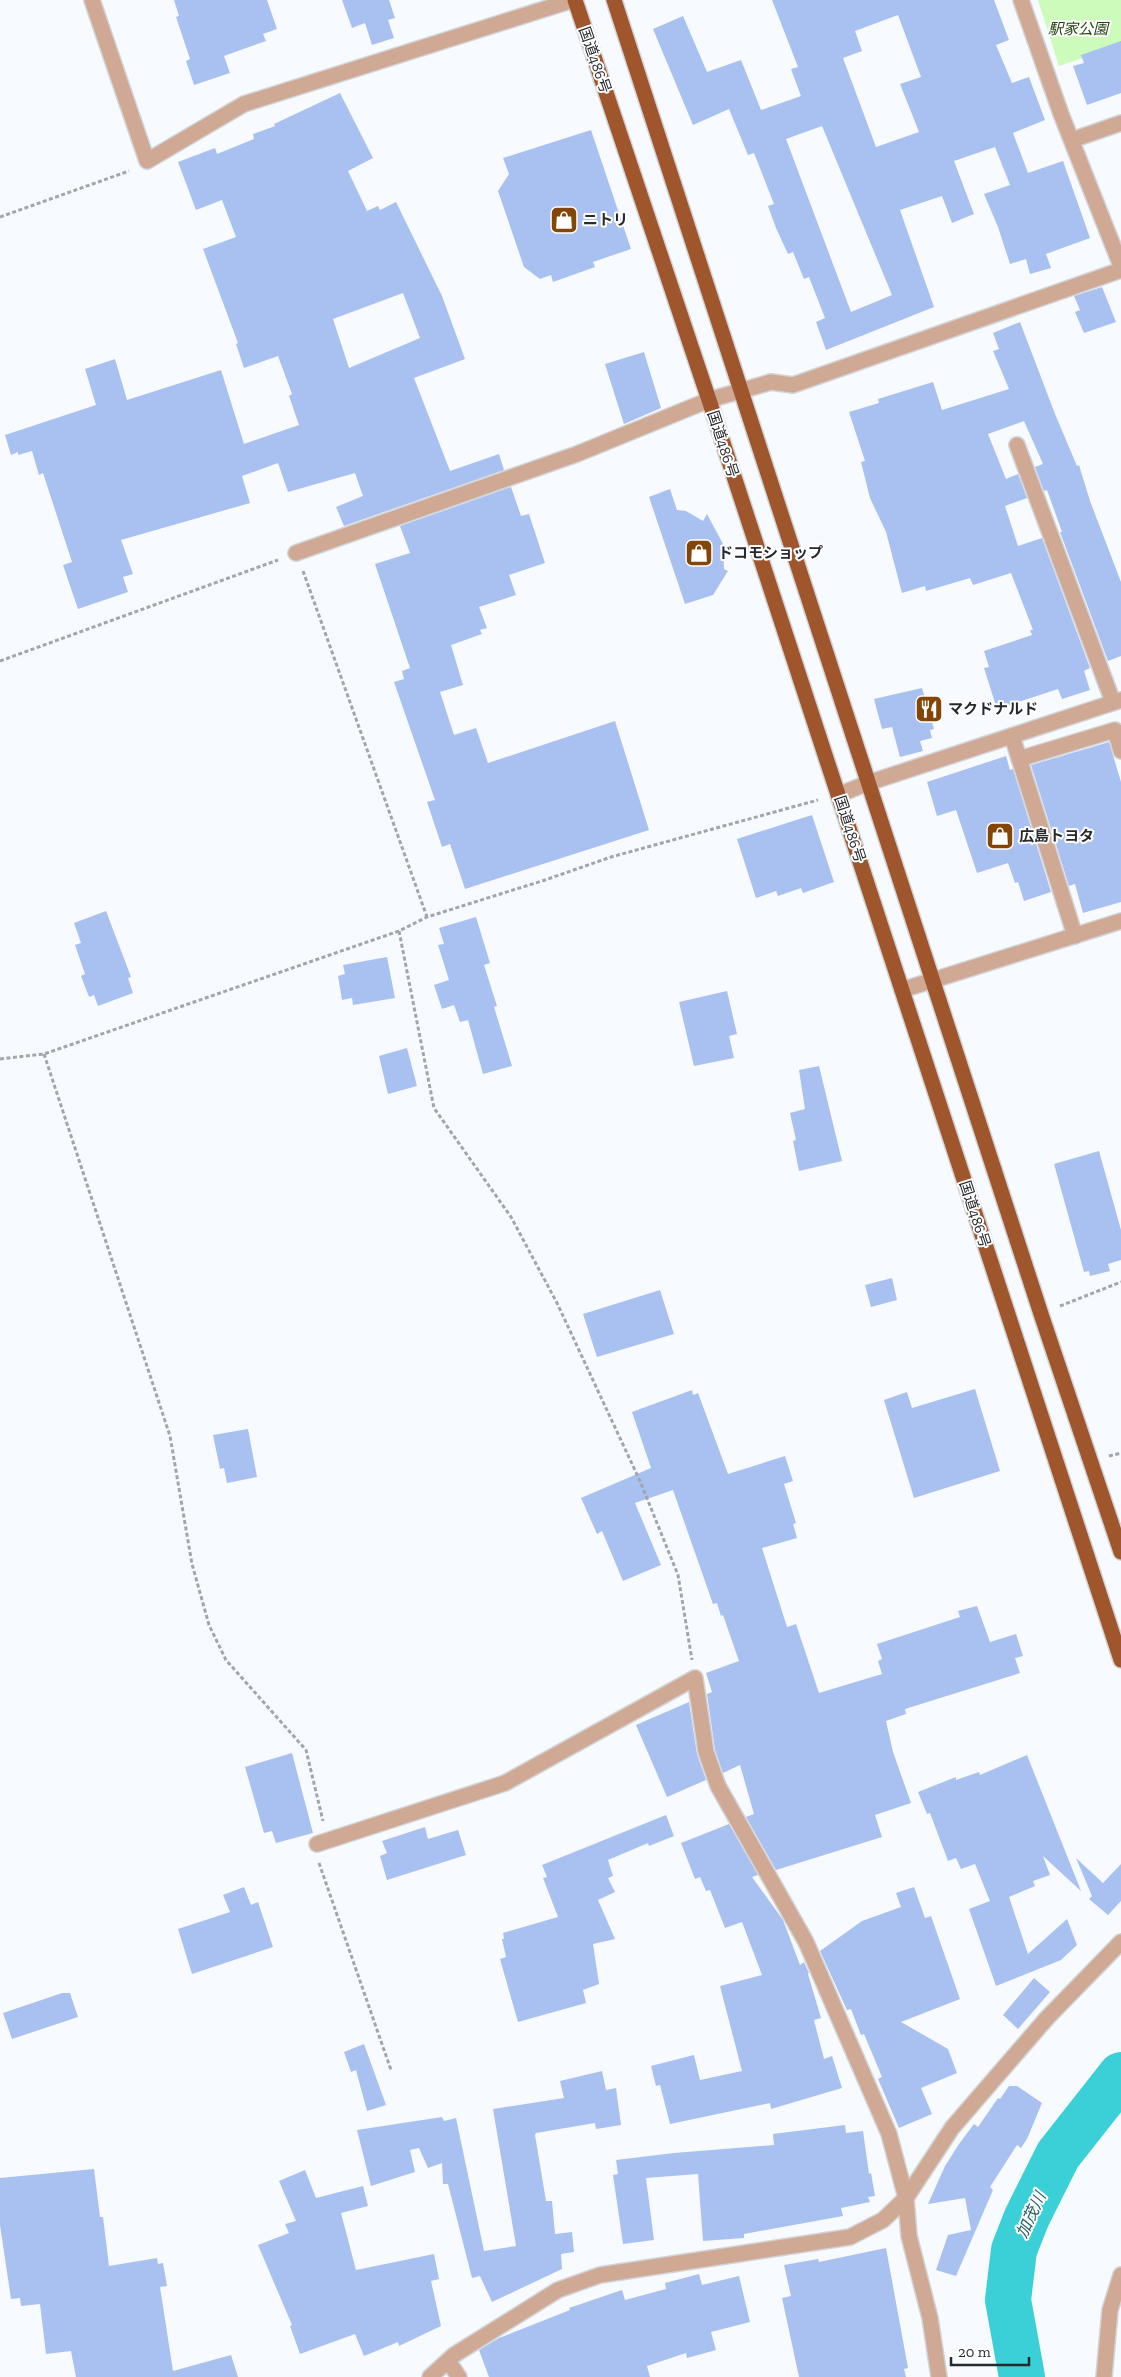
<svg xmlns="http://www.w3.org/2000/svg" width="1121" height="2377" font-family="'Zilla Slab','Noto Sans JP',serif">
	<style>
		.green { fill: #cdfbbb }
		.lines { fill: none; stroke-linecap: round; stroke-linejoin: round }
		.river { stroke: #3bd0d7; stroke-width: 46 }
		.building { fill: #a9c1f1; fill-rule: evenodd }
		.service-casing { stroke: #d2d4d8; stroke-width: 18 }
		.minor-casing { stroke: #d2d4d8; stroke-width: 18 }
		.trunk-casing { stroke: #d2d4d8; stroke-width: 18 }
		.path { stroke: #a2a5a9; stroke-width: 3; stroke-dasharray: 4 2.5; stroke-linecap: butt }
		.service { stroke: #d0a995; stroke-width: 15 }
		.minor { stroke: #d0a995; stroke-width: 15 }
		.trunk { stroke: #a0562c; stroke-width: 15 }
		.labels { text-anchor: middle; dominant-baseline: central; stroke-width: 4; stroke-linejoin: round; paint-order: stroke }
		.park-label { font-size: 15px; font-style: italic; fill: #22450f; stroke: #fff }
		.street-label { font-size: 15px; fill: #27292d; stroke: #fff }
		.poi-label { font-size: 15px; font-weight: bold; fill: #27292d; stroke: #fff; text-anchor: start }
		.water-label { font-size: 16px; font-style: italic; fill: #225d60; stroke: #fff }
	</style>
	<rect width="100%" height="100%" fill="#f7fafe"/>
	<!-- green -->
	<path class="green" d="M 1038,0 L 1121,0 L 1121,45 L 1059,66 Z"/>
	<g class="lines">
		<!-- river -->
		<path class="river" d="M 1022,2377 L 1008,2300 L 1014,2250 L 1027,2217 L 1058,2155 L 1121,2075"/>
	</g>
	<!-- building -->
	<path class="building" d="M 174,0 L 267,0 L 277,29 L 263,34 L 266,41 L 224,56 L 230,73 L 194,85 L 186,61 L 190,59 L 176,17 L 179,16 Z
		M 342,0 L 389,0 L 395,18 L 388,20 L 394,38 L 372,45 L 365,23 L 352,28 Z
		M 772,0 L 994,0 L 1009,40 L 996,45 L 1012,83 L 1029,77 L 1045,120 L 1013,133 L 1028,173 L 1063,161 L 1090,238 L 1046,254 L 1051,268 L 1030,274 L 1026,259 L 1010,264 L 998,227 L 984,194 L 1010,185 L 995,147 L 954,161 L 974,214 L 952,223 L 942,196 L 900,210 L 934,307 L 826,350 L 816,322 L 825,318 L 809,277 L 804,279 L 793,252 L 788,254 L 776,228 L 768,206 L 774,204 L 754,153 L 748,155 L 729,109 L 693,125 L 653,29 L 683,16 L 707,72 L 741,60 L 761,110 L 801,96 L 791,69 L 798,67 ZM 898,15 L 921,77 L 900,84 L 919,132 L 876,147 L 843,58 L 862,51 L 855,31 ZM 822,126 L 892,295 L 851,312 L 786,139 Z
		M 1121,41 L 1121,93 L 1087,105 L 1073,66 L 1084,63 L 1081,55 Z
		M 340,93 L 373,158 L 348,171 L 367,211 L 378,206 L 380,210 L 396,202 L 442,296 L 465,359 L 414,378 L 450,471 L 499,454 L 504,470 L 344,526 L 336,507 L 363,496 L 355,473 L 288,492 L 278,463 L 242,476 L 250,503 L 121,540 L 133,574 L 123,577 L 128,592 L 78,609 L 63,565 L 72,562 L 43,473 L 39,475 L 32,451 L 18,455 L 18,452 L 11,455 L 5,435 L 96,405 L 85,369 L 115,359 L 127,400 L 221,370 L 244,444 L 299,425 L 289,396 L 292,394 L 278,356 L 244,368 L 236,344 L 238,343 L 203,249 L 236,237 L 222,200 L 196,210 L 178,162 L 215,148 L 217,154 L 254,139 L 253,134 L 275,126 L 274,124 ZM 403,293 L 420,338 L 349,368 L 333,319 Z
		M 591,130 L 631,249 L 593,262 L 595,267 L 553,282 L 551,275 L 540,279 L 524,267 L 498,191 L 509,174 L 503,158 Z
		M 1102,287 L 1116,322 L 1084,333 L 1075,312 L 1080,310 L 1074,296 Z
		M 1020,322 L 1055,414 L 1077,466 L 1079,465 L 1090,501 L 1121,582 L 1121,656 L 1108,661 L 1060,532 L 1062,532 L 1047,490 L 1044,491 L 1035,467 L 1043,464 L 1024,421 L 988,434 L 1006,479 L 1018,474 L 1027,498 L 1005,506 L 1018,546 L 1042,538 L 1090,668 L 1084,671 L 1090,690 L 1062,699 L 1058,689 L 997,709 L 984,668 L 989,667 L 984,651 L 1032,635 L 1030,630 L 1033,630 L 1011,573 L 973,585 L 970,578 L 926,591 L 925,586 L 902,593 L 886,532 L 870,498 L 861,462 L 865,461 L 849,412 L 879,403 L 878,399 L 933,382 L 942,410 L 1009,389 L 993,351 L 999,349 L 993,333 Z
		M 644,352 L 661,408 L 624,424 L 605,364 Z
		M 511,487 L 521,516 L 529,514 L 545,563 L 509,575 L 516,595 L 479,607 L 487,628 L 480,630 L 482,634 L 451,645 L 463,685 L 440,692 L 454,735 L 476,728 L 488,763 L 615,721 L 649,830 L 465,889 L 450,844 L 442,847 L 427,802 L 435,800 L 394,682 L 404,679 L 402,671 L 410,668 L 375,564 L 410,553 L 400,526 Z
		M 670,489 L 677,510 L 686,511 L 703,521 L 707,514 L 723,544 L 724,569 L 728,571 L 713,595 L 685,604 L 649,497 Z
		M 922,688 L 934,729 L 930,730 L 932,738 L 920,741 L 923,751 L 900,757 L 892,727 L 882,729 L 874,699 Z
		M 1109,742 L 1121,782 L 1121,902 L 1083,913 L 1075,884 L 1069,886 L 1031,765 Z
		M 1006,756 L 1010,770 L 1013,769 L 1051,892 L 1024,901 L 1018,882 L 1015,883 L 1008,863 L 977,873 L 956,810 L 937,816 L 927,782 Z
		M 812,815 L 834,882 L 803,893 L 801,888 L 778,896 L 776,891 L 756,898 L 737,839 Z
		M 106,911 L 131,977 L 128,978 L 133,993 L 98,1006 L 94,995 L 89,997 L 81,976 L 85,974 L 75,945 L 81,943 L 74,923 Z
		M 476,917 L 490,963 L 484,965 L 497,1006 L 494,1007 L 512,1066 L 483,1074 L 468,1020 L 460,1022 L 454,1005 L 442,1009 L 434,985 L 449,980 L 438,945 L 444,944 L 439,928 Z
		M 387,957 L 395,998 L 353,1005 L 352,998 L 342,1000 L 338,976 L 345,974 L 343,965 Z
		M 727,991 L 737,1034 L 729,1036 L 734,1058 L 694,1066 L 679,1002 Z
		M 407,1048 L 417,1086 L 388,1094 L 379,1056 Z
		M 819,1066 L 842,1161 L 799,1171 L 793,1141 L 796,1140 L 790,1113 L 805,1109 L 799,1070 Z
		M 1099,1151 L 1121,1230 L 1121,1260 L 1108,1264 L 1110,1271 L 1090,1276 L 1089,1271 L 1084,1272 L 1054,1164 Z
		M 892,1278 L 897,1300 L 871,1307 L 865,1285 Z
		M 660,1290 L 674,1334 L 597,1357 L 583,1314 Z
		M 975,1389 L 1000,1471 L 914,1498 L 884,1400 L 907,1392 L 912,1408 Z
		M 692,1390 L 693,1395 L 698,1393 L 728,1474 L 785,1456 L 793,1481 L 784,1484 L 796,1523 L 793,1524 L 797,1538 L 762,1548 L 787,1627 L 796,1624 L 819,1693 L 882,1674 L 878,1661 L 882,1659 L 877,1644 L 960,1617 L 958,1611 L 977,1606 L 990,1642 L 1016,1634 L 1023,1656 L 1015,1658 L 1020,1673 L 905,1709 L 906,1714 L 886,1721 L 893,1752 L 911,1803 L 875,1815 L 882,1837 L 776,1870 L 746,1817 L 754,1814 L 740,1765 L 723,1773 L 715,1750 L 707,1694 L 712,1692 L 706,1673 L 739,1661 L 723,1615 L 721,1616 L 717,1603 L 713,1604 L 673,1490 L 635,1503 L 661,1565 L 623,1581 L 602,1531 L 597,1534 L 581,1498 L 651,1468 L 632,1412 Z
		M 248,1429 L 257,1477 L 227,1483 L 224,1468 L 220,1469 L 213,1435 Z
		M 689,1702 L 697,1754 L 706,1780 L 667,1797 L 636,1725 Z
		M 292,1753 L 313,1833 L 276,1843 L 272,1831 L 264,1833 L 245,1767 Z
		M 1027,1755 L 1081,1891 L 1043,1856 L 1050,1875 L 1033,1881 L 1035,1886 L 1009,1897 L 1028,1954 L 1067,1919 L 1077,1945 L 1061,1960 L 996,1986 L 969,1909 L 990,1901 L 975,1864 L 961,1869 L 956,1858 L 948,1861 L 930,1813 L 927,1814 L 918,1792 L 956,1777 L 956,1780 L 979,1772 L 980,1775 Z
		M 666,1815 L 674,1836 L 649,1846 L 648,1843 L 608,1860 L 613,1876 L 608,1878 L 615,1892 L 598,1900 L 615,1939 L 593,1944 L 599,1984 L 583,1990 L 586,2003 L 518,2022 L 500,1959 L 506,1957 L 502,1939 L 504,1939 L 503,1933 L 558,1917 L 543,1878 L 547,1877 L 542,1865 Z
		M 729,1824 L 758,1875 L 752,1877 L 783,1920 L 800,1965 L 804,1962 L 809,1973 L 808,1974 L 821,2018 L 814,2020 L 824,2059 L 832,2056 L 842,2088 L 771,2109 L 770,2103 L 670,2124 L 660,2085 L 656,2086 L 651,2066 L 694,2055 L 700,2080 L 742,2071 L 720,1986 L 762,1975 L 742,1922 L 725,1928 L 710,1890 L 706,1891 L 700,1877 L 695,1879 L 681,1843 Z
		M 425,1827 L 428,1839 L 458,1830 L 466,1855 L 387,1880 L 380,1856 L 387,1853 L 382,1841 Z
		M 1076,1858 L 1103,1883 L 1121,1864 L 1121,1901 L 1108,1915 L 1089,1899 L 1092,1896 Z
		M 244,1887 L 251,1905 L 258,1902 L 273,1947 L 192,1974 L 178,1929 L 230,1912 L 223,1895 Z
		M 914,1887 L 925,1918 L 931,1916 L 960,1999 L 901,2022 L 948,2049 L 957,2073 L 921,2088 L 932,2114 L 899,2128 L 878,2079 L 882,2077 L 864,2034 L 861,2035 L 851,2009 L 847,2010 L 820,1951 L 862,1921 L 901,1907 L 896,1893 Z
		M 1034,1978 L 1050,1992 L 1018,2029 L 1003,2015 Z
		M 62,1993 L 70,1993 L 78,2017 L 12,2039 L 3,2013 Z
		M 364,2044 L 386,2105 L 367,2111 L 356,2070 L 351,2072 L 344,2052 Z
		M 602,2071 L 606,2090 L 616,2088 L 621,2125 L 596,2129 L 595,2123 L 536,2133 L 535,2135 L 546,2201 L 552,2201 L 555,2234 L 572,2232 L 574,2252 L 561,2254 L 562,2269 L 492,2302 L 480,2276 L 472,2278 L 448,2184 L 443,2184 L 442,2163 L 428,2168 L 419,2148 L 410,2150 L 415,2172 L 371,2186 L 357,2130 L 442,2117 L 444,2121 L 456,2118 L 484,2251 L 516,2246 L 493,2109 L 564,2098 L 560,2081 Z
		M 1009,2086 L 1017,2086 L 1042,2103 L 1027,2139 L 1021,2148 L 1017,2145 L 990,2187 L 993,2190 L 956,2276 L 936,2270 L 948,2235 L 971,2230 L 965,2198 L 928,2204 L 945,2166 L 959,2144 L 974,2124 L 978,2127 L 998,2098 L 1000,2099 Z
		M 845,2125 L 846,2133 L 863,2131 L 869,2174 L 871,2173 L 875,2196 L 868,2197 L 870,2202 L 841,2208 L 843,2216 L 744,2234 L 744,2238 L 703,2241 L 698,2174 L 646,2178 L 654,2240 L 623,2244 L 613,2175 L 618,2174 L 616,2160 L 674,2153 L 774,2145 L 773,2134 Z
		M 94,2169 L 100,2217 L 103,2217 L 109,2266 L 157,2258 L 158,2264 L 163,2263 L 167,2286 L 160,2287 L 173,2371 L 231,2355 L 238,2377 L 76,2377 L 71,2351 L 46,2354 L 40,2304 L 21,2306 L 20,2298 L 11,2299 L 0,2225 L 0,2178 Z
		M 305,2170 L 316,2198 L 363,2186 L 368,2206 L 341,2213 L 356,2270 L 434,2254 L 439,2279 L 431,2281 L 441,2326 L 399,2346 L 398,2342 L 364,2356 L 355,2334 L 300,2354 L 290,2326 L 292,2325 L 258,2245 L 289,2233 L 285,2224 L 296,2221 L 279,2181 Z
		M 886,2248 L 908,2368 L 904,2369 L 906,2377 L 799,2377 L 782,2298 L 791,2296 L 784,2265 L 818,2259 L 819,2262 Z
		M 699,2274 L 702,2285 L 739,2276 L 750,2322 L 711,2332 L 716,2350 L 687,2358 L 686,2353 L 647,2366 L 650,2377 L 489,2377 L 479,2350 L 499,2338 L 570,2310 L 569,2308 L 622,2290 L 625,2300 L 666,2289 L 665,2283 Z"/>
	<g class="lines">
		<!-- service casing -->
		<g class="service-casing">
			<path id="service" d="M 1012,736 L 1075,936
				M 1019,759 L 1115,730 L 1121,751"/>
		</g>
		<!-- minor casing -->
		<g class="minor-casing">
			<path id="minor" d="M 92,0 L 147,161 L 244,104 L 573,0
				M 1021,0 L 1061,114 L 1121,266
				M 1072,140 L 1121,123
				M 1017,445 L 1113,702
				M 296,553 L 577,454 L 709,400 L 771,382 L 793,385 L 1121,270
				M 838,795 L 868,783 L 1121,700
				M 902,990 L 1121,921
				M 317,1844 L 505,1783 L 695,1678 L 706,1752 L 718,1786 L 806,1942 L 889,2134 L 906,2198 L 909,2236 L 930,2318 L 939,2377
				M 448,2361 L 459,2377
				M 430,2377 L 454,2355 L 558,2290 L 600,2275 L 850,2237 L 883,2220 L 906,2198 L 952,2128 L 1047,2018 L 1121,1942
				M 1104,2377 L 1110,2310 L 1121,2275"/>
		</g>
		<!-- trunk casing -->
		<g class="trunk-casing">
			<path id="trunk" d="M 575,0 L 709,400 L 1121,1660
				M 614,0 L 1041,1314 L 1121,1552"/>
		</g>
		<!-- path -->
		<path class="path" d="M 0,217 L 129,171
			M 303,571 L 427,917
			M 0,661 L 278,560
			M 399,931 L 434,1108 L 511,1217 L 557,1303 L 640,1481 L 678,1575 L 692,1660
			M 44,1054 L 170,1436 L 192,1564 L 209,1625 L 226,1660 L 306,1750 L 323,1821
			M 0,1059 L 44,1054 L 399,931 L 427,917 L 545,880 L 611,857 L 818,800
			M 1060,1306 L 1121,1282
			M 1109,1456 L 1121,1453
			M 319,1863 L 391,2070"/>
		<!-- service -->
		<use href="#service" class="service"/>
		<!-- minor -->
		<use href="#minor" class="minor"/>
		<!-- trunk -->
		<use href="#trunk" class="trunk"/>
	</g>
	<!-- icons -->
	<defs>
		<g id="shop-square" transform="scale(1.4375)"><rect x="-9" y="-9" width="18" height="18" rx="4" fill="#844607" stroke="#fff"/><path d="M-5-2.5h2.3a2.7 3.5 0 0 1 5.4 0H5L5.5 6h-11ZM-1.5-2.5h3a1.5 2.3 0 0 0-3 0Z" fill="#fff"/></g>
		<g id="restaurant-square" transform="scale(1.4375)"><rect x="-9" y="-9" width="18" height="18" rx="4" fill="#844607" stroke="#fff"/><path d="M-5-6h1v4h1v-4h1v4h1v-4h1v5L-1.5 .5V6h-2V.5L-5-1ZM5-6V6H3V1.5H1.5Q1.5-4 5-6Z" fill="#fff"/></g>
	</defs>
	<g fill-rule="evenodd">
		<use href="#shop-square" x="564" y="220"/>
		<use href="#shop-square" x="699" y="553"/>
		<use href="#restaurant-square" x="929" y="709"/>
		<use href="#shop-square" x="1000" y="836"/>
	</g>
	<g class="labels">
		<!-- park labels -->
		<g class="park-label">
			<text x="1078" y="29">駅家公園</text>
		</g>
		<!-- street labels -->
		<g class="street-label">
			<text transform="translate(595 60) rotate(71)">国道486号</text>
			<text transform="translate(723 444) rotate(72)">国道486号</text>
			<text transform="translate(850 829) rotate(72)">国道486号</text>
			<text transform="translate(975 1214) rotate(72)">国道486号</text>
		</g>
		<!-- poi labels -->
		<g class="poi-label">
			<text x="583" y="220">ニトリ</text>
			<text x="718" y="553">ドコモショップ</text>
			<text x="948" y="709">マクドナルド</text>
			<text x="1019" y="836">広島トヨタ</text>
		</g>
		<!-- water labels -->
		<g class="water-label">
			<text transform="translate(1031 2215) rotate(-65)">加茂川</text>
		</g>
	</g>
	<!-- scale -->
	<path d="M951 2357v8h78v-8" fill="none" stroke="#27292d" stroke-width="2.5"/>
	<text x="958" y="2357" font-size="15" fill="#27292d" stroke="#ffffff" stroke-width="4" paint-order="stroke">20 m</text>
</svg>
